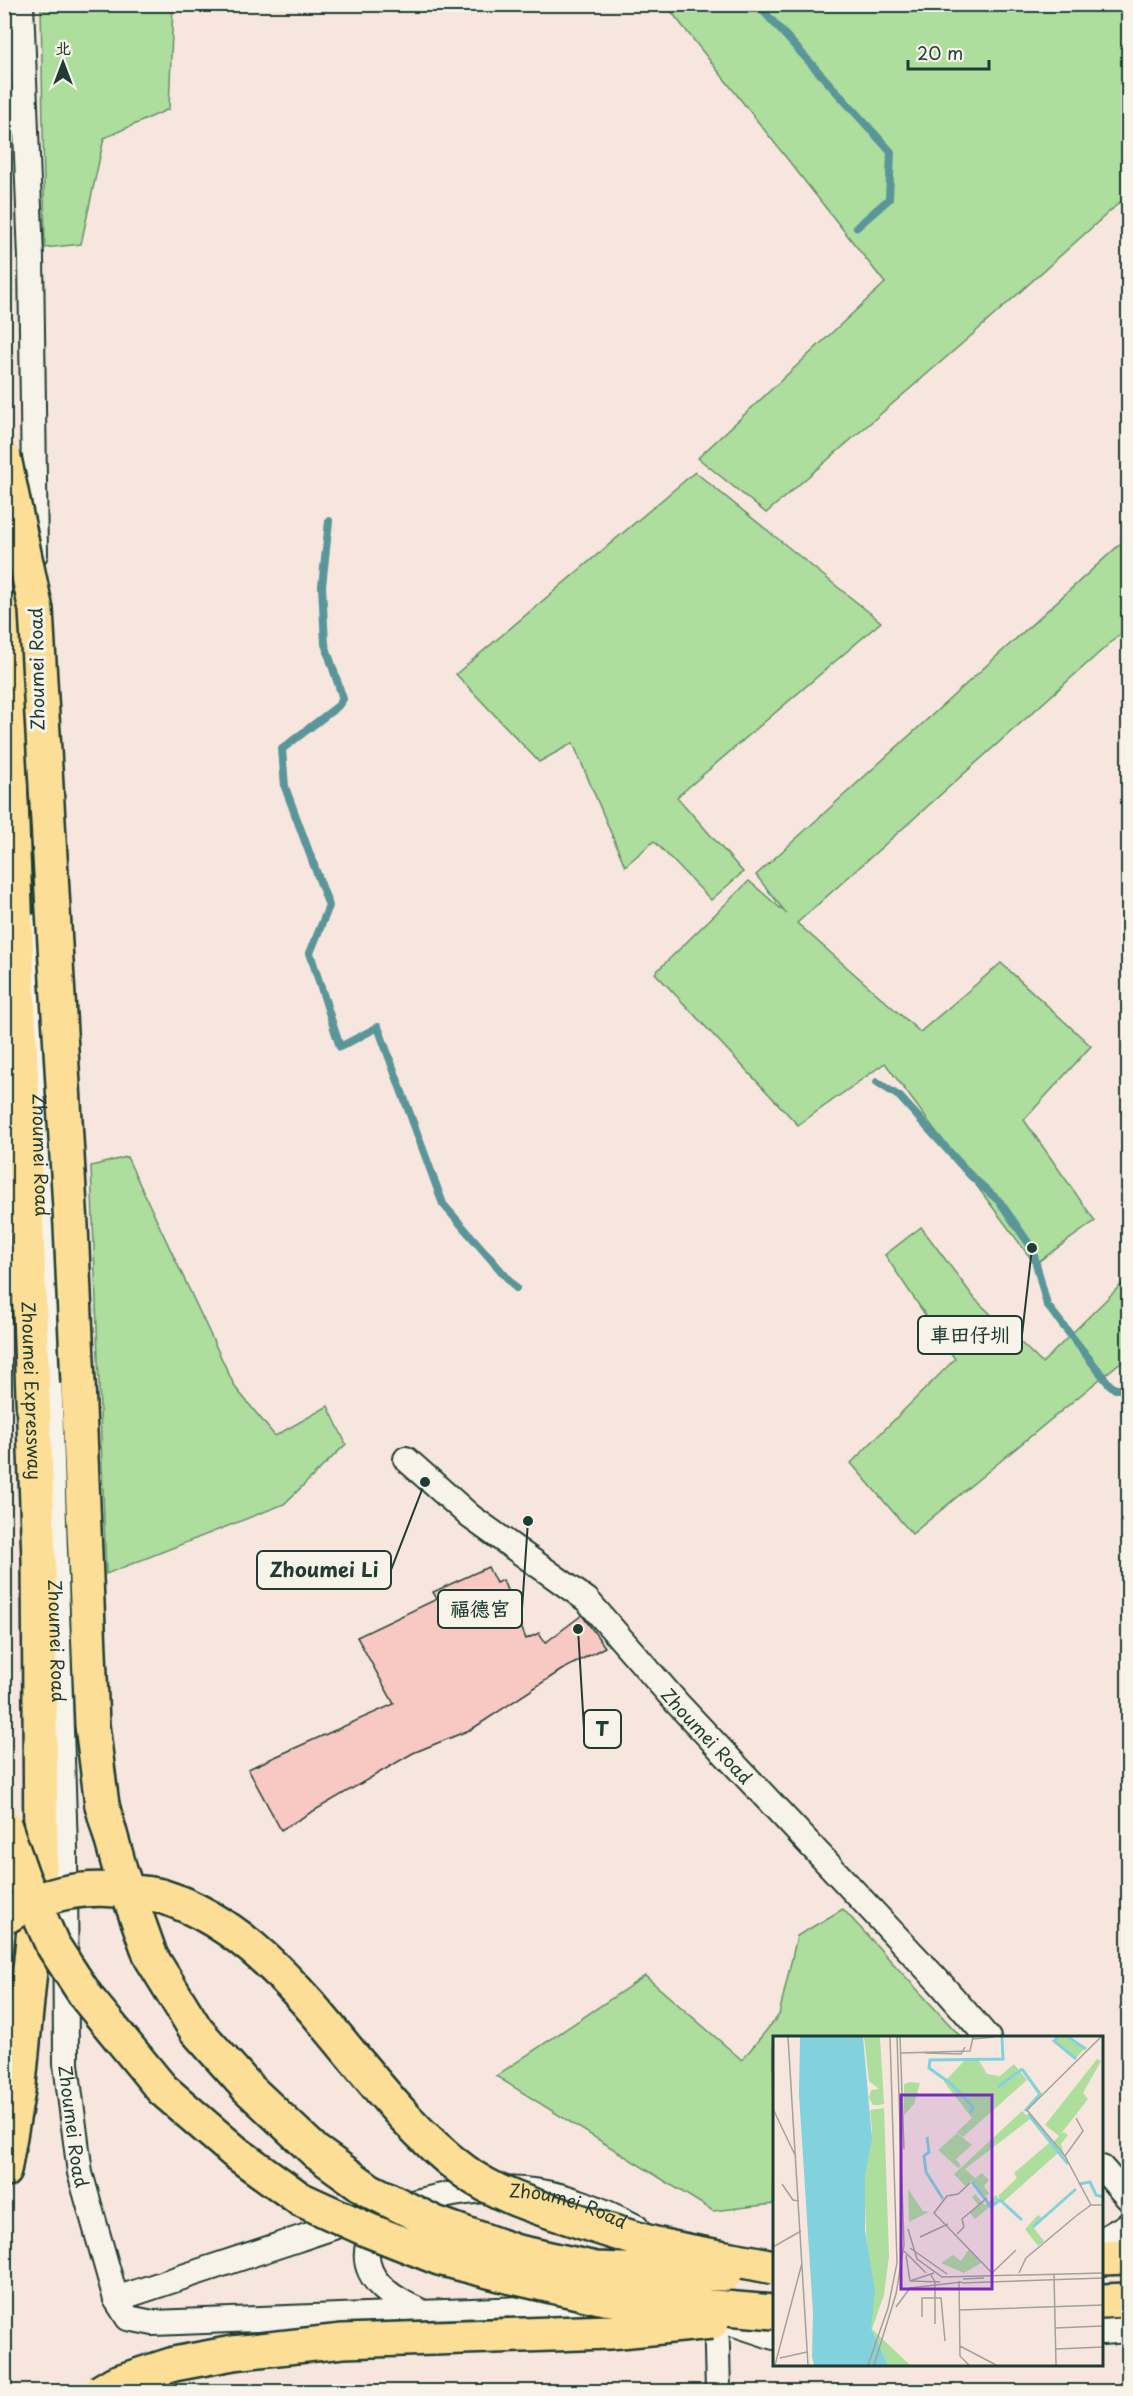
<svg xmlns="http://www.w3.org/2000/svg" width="1133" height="2396" font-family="'Playpen Sans','LXGW WenKai TC',sans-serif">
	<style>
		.green { fill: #adde9e; stroke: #668e69; stroke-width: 1.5 }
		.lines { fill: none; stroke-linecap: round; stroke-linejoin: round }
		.stream { stroke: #5a9699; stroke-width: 8 }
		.building { fill: #f8c8c2; stroke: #1f3d34; stroke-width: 1.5 }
		.street-casing { stroke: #1f3d34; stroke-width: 28 }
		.highway-casing { stroke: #1f3d34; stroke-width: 38 }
		.street { stroke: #f7f3e8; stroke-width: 24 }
		.highway { stroke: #fdde96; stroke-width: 33 }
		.highway-bridge-casing { stroke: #1f3d34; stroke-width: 38; stroke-linecap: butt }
		.highway-bridge { stroke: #fdde96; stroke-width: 33 }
		.labels { text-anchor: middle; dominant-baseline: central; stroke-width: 6; stroke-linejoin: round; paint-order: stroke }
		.street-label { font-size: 18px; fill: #1f3d34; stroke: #f7f3e8 }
		.inset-river { fill: none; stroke: #81d2dc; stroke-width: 3 }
		.inset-road { fill: none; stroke: #a1a299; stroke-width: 1.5 }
		.view { fill: #7b2cbf; fill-opacity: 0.15; stroke: #7b2cbf; stroke-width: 3 }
		.inset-edge { fill: none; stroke: #1f3d34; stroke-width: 3 }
		.leader { fill: none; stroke: #1f3d34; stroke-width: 2 }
		.callout-dot { fill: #1f3d34; stroke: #f7f3e8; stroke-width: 2 }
		.callout { fill: #f7f3e8; stroke: #1f3d34; stroke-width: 2 }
		.callout-label { font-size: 20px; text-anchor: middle; font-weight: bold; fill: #1f3d34 }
	</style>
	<rect width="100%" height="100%" fill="#f7e6dd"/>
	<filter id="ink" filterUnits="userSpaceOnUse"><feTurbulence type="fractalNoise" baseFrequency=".0167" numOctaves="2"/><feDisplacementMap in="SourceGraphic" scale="12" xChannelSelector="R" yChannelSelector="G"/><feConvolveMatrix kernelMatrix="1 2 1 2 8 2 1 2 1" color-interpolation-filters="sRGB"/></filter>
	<g filter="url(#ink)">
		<!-- green -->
		<path class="green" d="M 41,5 L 173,5 L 169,109 L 104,138 L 81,244 L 45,248 Z
			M 666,5 L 1128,5 L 1128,195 L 972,335 L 766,513 L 698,458 L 885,283 Z
			M 695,472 L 881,622 L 677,797 L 743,872 L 711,900 L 654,841 L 625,866 L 573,743 L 539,762 L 456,674 Z
			M 1128,537 L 1128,627 L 797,923 L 920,1032 L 1001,963 L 1091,1046 L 1024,1120 L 1095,1221 L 1035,1264 L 885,1063 L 798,1125 L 655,973 L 749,881 L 787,914 L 756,875 Z
			M 127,1157 L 235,1387 L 275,1436 L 328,1406 L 346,1444 L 284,1504 L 106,1574 L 91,1166 Z
			M 921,1227 L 975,1299 L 1042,1363 L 1128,1278 L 1128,1356 L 912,1534 L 851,1463 L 955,1359 L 885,1255 Z
			M 843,1909 L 961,2037 L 774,2038 L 774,2204 L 713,2211 L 496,2076 L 645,1976 L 742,2060 L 779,2015 L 797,1936 Z"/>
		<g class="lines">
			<!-- stream -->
			<path class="stream" d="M 757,4 L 891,152 L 889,199 L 857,227
				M 329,521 L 322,586 L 325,644 L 343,699 L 338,706 L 282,749 L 285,787 L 329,906 L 310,953 L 340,1047 L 378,1027 L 443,1204 L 516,1288
				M 877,1082 L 900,1097 L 971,1176 L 1000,1202 L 1032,1248 L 1047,1305 L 1109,1384 L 1115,1389 L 1123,1389 L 1128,1384"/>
		</g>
		<!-- building -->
		<path class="building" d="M 488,1567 L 496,1583 L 503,1580 L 526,1639 L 539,1633 L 545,1643 L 582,1615 L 605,1647 L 560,1671 L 472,1729 L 413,1753 L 281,1830 L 248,1769 L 394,1704 L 357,1637 L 437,1599 L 433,1592 Z"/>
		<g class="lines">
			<!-- street casing -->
			<g class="street-casing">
				<g id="street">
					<path d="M 21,4 L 31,258 L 35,554"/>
					<path id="s1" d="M 39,925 L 41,1136 L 65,1848 L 66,2064 L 80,2173 L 116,2299 L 128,2318 L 153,2323 L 600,2306"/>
					<path id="s2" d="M 406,1459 L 471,1517 L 587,1600 L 677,1703 L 941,1984 L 988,2038"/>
					<path d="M 1102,2168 L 1128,2198"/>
					<path d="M 379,2220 C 373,2226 372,2233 369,2241 C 358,2277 391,2298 418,2310"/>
					<path d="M 1102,2240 L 1128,2225"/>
					<path id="s3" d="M 116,2299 C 177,2279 237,2259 298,2239 C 367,2216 451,2184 524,2190 C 565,2193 601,2209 636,2227"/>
					<path d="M 716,2306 L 718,2392"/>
					<path d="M 708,2315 L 774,2337"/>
					<path d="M 1102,2332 L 1128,2330"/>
				</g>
			</g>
			<!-- highway casing -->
			<g class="highway-casing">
				<g id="highway">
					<path id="s4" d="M 4,608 L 39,1559 L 41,1856 L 19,2084 L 4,2171"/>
					<path d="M 78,1383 L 92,1725 L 102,1805"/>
					<path d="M 1102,2258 L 1128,2257"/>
					<path d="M 1102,2301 L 1128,2300"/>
				</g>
			</g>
			<!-- street -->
			<use href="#street" class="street"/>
			<!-- highway -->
			<use href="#highway" class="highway"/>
			<!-- highway-bridge casing -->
			<g class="highway-bridge-casing">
				<path id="highway-bridge" d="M 4,458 L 36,610 L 71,1226 L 78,1383
					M 102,1805 L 121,1873 L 151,1957 L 196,2030 L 248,2088 L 316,2152 L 369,2190 L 435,2223 L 514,2251 L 596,2269 L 725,2274
					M 4,1824 L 23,1878 L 52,1944 L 88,1999 L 162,2089 L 235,2152 L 300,2199 L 368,2230 L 439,2258 L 512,2277 L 604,2298 L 774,2312
					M 4,1918 C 39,1894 84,1885 125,1891 C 137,1893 150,1893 161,1896 C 295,1938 356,2092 464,2171 C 493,2193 533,2206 567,2217 C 597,2227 628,2237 659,2245 C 696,2254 736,2259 774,2267
					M 100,2392 L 115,2383 L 174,2364 L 233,2353 L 343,2341 L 610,2332 L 712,2322"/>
			</g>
			<!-- highway-bridge -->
			<use href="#highway-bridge" class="highway-bridge"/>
		</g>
	</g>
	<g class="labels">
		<!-- street labels -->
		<g class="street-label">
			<text transform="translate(36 669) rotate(-91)">Zhoumei Road</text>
			<text stroke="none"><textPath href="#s1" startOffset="230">Zhoumei Road</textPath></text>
			<text stroke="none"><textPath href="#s4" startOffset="783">Zhoumei Expressway</textPath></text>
			<text stroke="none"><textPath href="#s1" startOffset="716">Zhoumei Road</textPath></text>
			<text stroke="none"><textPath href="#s2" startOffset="411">Zhoumei Road</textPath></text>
			<text stroke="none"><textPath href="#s1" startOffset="1202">Zhoumei Road</textPath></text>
			<text stroke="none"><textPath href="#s3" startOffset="471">Zhoumei Road</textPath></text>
		</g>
	</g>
	<!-- overview -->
	<g transform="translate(773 2036)">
		<rect width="330" height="330" fill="#f7e6dd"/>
		<path d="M 91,1 L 107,1 L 111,68 L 106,69 L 100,69 L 96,62 L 98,54 L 106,53 L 96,45 ZM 286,1 L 294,1 L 311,13 L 302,23 L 282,5 ZM 194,22 L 205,23 L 214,38 L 227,40 L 241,28 L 254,44 L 190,101 L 184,96 L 199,82 L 171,46 ZM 324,23 L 328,25 L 310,57 L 315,63 L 287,99 L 291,96 L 295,99 L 288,108 L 291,118 L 280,106 L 286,100 L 272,89 ZM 137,46 L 147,47 L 141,68 L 131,79 L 131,48 ZM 111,72 L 116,220 L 111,259 L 99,293 L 137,329 L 115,329 L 97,290 L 91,143 L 99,94 L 97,74 ZM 249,75 L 257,83 L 192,133 L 202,142 L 209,137 L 216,144 L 211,150 L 216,158 L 211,161 L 199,145 L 192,150 L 181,138 ZM 184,97 L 199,109 L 183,123 L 188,130 L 185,132 L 165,114 ZM 276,107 L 285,117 L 230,166 L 225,160 L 244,142 L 241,137 ZM 135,153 L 150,175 L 156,176 L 136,186 ZM 202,158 L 212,169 L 223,159 L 226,163 L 202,183 L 197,177 L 205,169 L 199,161 ZM 265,179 L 269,182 L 260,191 L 271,205 L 265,210 L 252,193 ZM 196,213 L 208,227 L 191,237 L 168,227 L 180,219 L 188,225 Z" fill="#adde9e"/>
		<path d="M 27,1 L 90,1 L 99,103 L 92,139 L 92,195 L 102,255 L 98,292 L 115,329 L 41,329 L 39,320 L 40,277 L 26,58 Z" fill="#81d2dc"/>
		<path class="inset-river" d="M 285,1 L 281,5 L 303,23M 295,1 L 313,13M 249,33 L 267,58 L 252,75M 225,51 L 249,33M 197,77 L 200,71 L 177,47 L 156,32 L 157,24 L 230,23 L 229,1M 255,78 L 295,128M 154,101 L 156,116 L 151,120 L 153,136 L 170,163M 199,146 L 218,171 L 227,164 L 249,184M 306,148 L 317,146 L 323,159 L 330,161M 260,191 L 303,153"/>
		<path class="inset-road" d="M 15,1 L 35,329M 127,1 L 131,113M 200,3 L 221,1M 128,17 L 197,15 L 200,1M 152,17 L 188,18 L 192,11M 0,73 L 23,121M 303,82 L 310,95 L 292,120 L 318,169M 292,120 L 254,74 L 328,1M 197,147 L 185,158 L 174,160 L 161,177 L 220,238M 9,148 L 20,164 L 26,165M 135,193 L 144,223 L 169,241 L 330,237M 184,198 L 191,191 L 189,183 L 214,162M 147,201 L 175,188M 0,211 L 28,195M 137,212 L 174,238M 131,215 L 153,237M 133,219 L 137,245M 219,237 L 243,214M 246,237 L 253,222 L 303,180 L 318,169 L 330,169M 281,238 L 283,329M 158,239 L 162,246 L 162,288M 190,243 L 211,242M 137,245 L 161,237M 137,245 L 167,246M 186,245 L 187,320 L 196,329M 189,247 L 330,242M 123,271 L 137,252 L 189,246M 186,274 L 330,269M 149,281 L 149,262 L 168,262 L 172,305M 282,292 L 330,290M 187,310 L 223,329M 283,313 L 330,311M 7,322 L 34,316M 2,329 L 29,227M 95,329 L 115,272 L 124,227 L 117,1M 101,329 L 123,258 L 131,209 L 124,1"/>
		<path class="view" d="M 128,59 L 219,59 L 219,253 L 128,253 Z"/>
		<rect width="330" height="330" class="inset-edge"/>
	</g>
	<!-- callouts -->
	<path class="leader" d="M1032 1248L1022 1335M425 1482L391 1570M528 1521L522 1609M578 1629L584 1729"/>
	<g class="callout-dot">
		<circle cx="1032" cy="1248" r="6"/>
		<circle cx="425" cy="1482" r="6"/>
		<circle cx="528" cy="1521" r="6"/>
		<circle cx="578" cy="1629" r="6"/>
	</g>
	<g class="callout">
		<rect x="918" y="1316" width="104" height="38" rx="6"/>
		<rect x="257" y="1551" width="134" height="38" rx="6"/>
		<rect x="438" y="1590" width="84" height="38" rx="6"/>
		<rect x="584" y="1710" width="37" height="38" rx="6"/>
	</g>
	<g class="callout-label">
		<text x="970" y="1342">車田仔圳</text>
		<text x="324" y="1577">Zhoumei Li</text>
		<text x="480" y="1616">福德宮</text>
		<text x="602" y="1736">T</text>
	</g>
	<!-- margin -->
	<rect width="1133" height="2396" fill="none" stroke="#f7f3e8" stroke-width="24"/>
	<rect x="12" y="12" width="1109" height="2372" fill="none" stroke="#1f3d34" stroke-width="2" filter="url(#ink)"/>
	<!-- north arrow -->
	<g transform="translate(63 63)" stroke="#f7f3e8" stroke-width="4.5" paint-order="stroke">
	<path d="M0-4.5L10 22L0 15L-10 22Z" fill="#1f3d34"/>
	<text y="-9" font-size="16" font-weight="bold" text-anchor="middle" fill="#1f3d34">北</text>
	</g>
	<!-- scale -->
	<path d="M908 60v9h81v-9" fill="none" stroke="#1f3d34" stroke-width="3"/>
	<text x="917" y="60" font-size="18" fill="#1f3d34" stroke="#f7f3e8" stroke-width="4.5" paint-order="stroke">20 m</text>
</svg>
